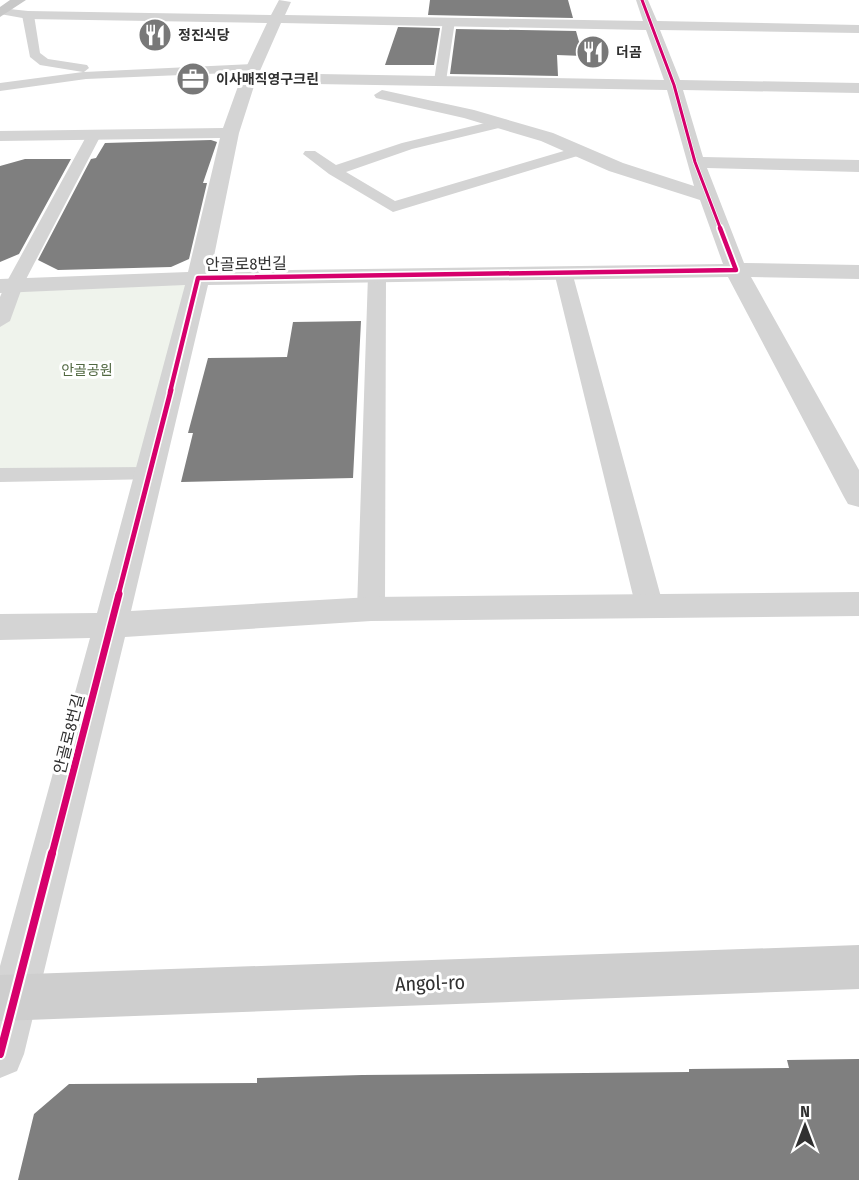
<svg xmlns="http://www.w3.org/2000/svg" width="859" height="1180" font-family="'Fira Sans Condensed','Noto Sans KR',sans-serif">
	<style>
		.green { fill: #eff3ec }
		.building { fill: #7f7f7f }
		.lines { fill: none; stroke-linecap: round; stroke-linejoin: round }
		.lane { fill: #d4d4d4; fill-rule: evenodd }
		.street { fill: #d4d4d4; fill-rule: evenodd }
		.secondary { fill: #cecece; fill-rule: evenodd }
		.primary { fill: #c8c8c8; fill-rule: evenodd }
		.cycleway-far4-casing { stroke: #fff; stroke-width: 4.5 }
		.cycleway-far3-casing { stroke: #fff; stroke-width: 8 }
		.cycleway-far2-casing { stroke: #fff; stroke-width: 8 }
		.cycleway-far1-casing { stroke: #fff; stroke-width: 10 }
		.cycleway-casing { stroke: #fff; stroke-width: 12 }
		.cycleway-far4 { stroke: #d6006c; stroke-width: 3 }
		.cycleway-far3 { stroke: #d6006c; stroke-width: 4.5 }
		.cycleway-far2 { stroke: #d6006c; stroke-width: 5 }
		.cycleway-far1 { stroke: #d6006c; stroke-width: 7 }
		.cycleway { stroke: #d6006c; stroke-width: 8 }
		.labels { text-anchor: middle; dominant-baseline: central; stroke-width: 6; stroke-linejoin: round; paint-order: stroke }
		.far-poi-label { font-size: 14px; font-weight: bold; fill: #303030; stroke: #fff; text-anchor: start }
		.far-park-label { font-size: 14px; fill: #516841; stroke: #fff }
		.street-label { font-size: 16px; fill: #303030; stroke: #fff }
		.near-street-label { font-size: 20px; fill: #303030; stroke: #fff }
	</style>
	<rect width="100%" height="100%" fill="#fff"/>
	<!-- green -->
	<path class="green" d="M 198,278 L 150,474 L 0,475 L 0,322 L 14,285 Z"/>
	<!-- building -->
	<path class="building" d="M 430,0 L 568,0 L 573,18 L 428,15 Z
		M 398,27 L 440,28 L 434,65 L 385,65 Z
		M 456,29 L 576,31 L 583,56 L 557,55 L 558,76 L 450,74 Z
		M 211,140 L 217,142 L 203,183 L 207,183 L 189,259 L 171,267 L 58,270 L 38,260 L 91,159 L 96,158 L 105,143 Z
		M 25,159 L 71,159 L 19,254 L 0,262 L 0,166 Z
		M 361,321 L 353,478 L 181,482 L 193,433 L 188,433 L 208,358 L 287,357 L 293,322 Z
		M 859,1059 L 859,1180 L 18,1180 L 34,1114 L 69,1084 L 257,1083 L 257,1078 L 362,1075 L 689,1072 L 689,1069 L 789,1068 L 787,1060 Z"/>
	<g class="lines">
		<!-- lane -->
		<path class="lane" d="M 28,12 L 34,15 L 40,53 L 48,59 L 87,65 L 89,68 L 84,72 L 253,64 L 259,68 L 253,72 L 86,79 L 0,91 L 0,83 L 83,72 L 40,65 L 30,57 L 22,15 Z
			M 449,18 L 455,21 L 446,81 L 440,85 L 434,81 L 443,21 Z
			M 502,119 L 507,120 L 507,126 L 412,149 L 346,172 L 395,201 L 574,148 L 579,147 L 586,151 L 584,154 L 393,212 L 329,174 L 303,154 L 305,151 L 315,151 L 336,165 L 402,143 Z
			M 94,131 L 101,135 L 23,285 L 10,321 L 0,327 L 0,297 L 5,285 L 87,135 Z
			M 563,267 L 572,272 L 664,608 L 660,615 L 650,618 L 640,615 L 636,608 L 554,272 Z
			M 377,270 L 386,275 L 385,609 L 381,616 L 371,619 L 361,616 L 357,609 L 368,275 Z
			M 150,467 L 158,469 L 162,474 L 158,479 L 0,482 L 0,468 Z"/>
		<!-- street -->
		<path class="street" d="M 279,0 L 291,2 L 285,15 L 643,21 L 636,0 L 648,0 L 657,21 L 859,25 L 859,33 L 660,30 L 680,80 L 859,83 L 859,93 L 683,90 L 703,157 L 859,160 L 859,172 L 707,168 L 744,263 L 859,265 L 859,279 L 751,277 L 859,470 L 859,507 L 848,504 L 844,497 L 728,277 L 208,285 L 131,611 L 371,597 L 859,592 L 859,616 L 371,621 L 125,637 L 24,1054 L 17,1071 L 0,1078 L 0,966 L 90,638 L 0,640 L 0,614 L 97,613 L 185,285 L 0,293 L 0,279 L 188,272 L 220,138 L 0,141 L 0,131 L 223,128 L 241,78 L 267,23 L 28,19 L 0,14 L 0,8 L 28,11 L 271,15 ZM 281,23 L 646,30 L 664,80 L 259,73 ZM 255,83 L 667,90 L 694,186 L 623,163 L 553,133 L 474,110 L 382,90 L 374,95 L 376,98 L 464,118 L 541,141 L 609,171 L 700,200 L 723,264 L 211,271 L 239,133 Z"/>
		<!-- secondary -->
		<path class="secondary" d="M 859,945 L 859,989 L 0,1021 L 0,975 Z"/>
		<!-- primary -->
		<path class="primary" d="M 10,0 L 26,0 L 0,17 L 0,7 Z"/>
		<!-- cycleway-far4 casing -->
		<g class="cycleway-far4-casing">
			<path id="cycleway-far4" d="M 642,0 L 674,85 L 695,162 L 721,230"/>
		</g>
		<!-- cycleway-far3 casing -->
		<g class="cycleway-far3-casing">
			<path id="cycleway-far3" d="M 170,392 L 198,278 L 736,270 L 720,228"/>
		</g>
		<!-- cycleway-far2 casing -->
		<g class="cycleway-far2-casing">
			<path id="cycleway-far2" d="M 118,596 L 171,390"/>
		</g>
		<!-- cycleway-far1 casing -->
		<g class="cycleway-far1-casing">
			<path id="cycleway-far1" d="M 52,854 L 119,594"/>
		</g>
		<!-- cycleway casing -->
		<g class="cycleway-casing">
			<path id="cycleway" d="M 0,1054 L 52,853"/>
		</g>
		<!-- cycleway-far4 -->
		<use href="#cycleway-far4" class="cycleway-far4"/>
		<!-- cycleway-far3 -->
		<use href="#cycleway-far3" class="cycleway-far3"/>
		<!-- cycleway-far2 -->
		<use href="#cycleway-far2" class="cycleway-far2"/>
		<!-- cycleway-far1 -->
		<use href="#cycleway-far1" class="cycleway-far1"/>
		<!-- cycleway -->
		<use href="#cycleway" class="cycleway"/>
	</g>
	<!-- icons -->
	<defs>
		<g id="restaurant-disc" transform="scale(1.725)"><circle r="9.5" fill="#787878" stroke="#fff"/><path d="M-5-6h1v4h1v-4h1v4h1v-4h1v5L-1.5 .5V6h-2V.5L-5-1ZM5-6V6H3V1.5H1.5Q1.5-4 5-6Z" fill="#fff"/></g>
		<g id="office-disc" transform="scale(1.725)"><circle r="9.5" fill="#787878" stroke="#fff"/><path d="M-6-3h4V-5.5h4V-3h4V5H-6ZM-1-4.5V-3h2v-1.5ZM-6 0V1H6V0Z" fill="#fff"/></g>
	</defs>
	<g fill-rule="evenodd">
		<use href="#restaurant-disc" x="155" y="35"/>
		<use href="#restaurant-disc" x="593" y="52"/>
		<use href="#office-disc" x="193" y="79"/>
	</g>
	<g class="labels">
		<!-- far-poi labels -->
		<g class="far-poi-label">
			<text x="178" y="35">정진식당</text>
			<text x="616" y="52">더곰</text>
			<text x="216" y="79">이사매직영구크린</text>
		</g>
		<!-- far-park labels -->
		<g class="far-park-label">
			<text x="87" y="370">안골공원</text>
		</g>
		<!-- street labels -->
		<g class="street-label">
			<text transform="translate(246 264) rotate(-1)">안골로8번길</text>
			<text transform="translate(69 734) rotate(-76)">안골로8번길</text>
		</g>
		<!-- near-street labels -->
		<g class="near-street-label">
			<text transform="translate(430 983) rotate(-2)">Angol-ro</text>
		</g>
	</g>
	<!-- north arrow -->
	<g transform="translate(805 1126)" stroke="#ffffff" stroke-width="4.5" paint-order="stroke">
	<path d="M0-4.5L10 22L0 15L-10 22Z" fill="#303030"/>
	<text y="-9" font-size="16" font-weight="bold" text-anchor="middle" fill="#303030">N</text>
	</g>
</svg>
